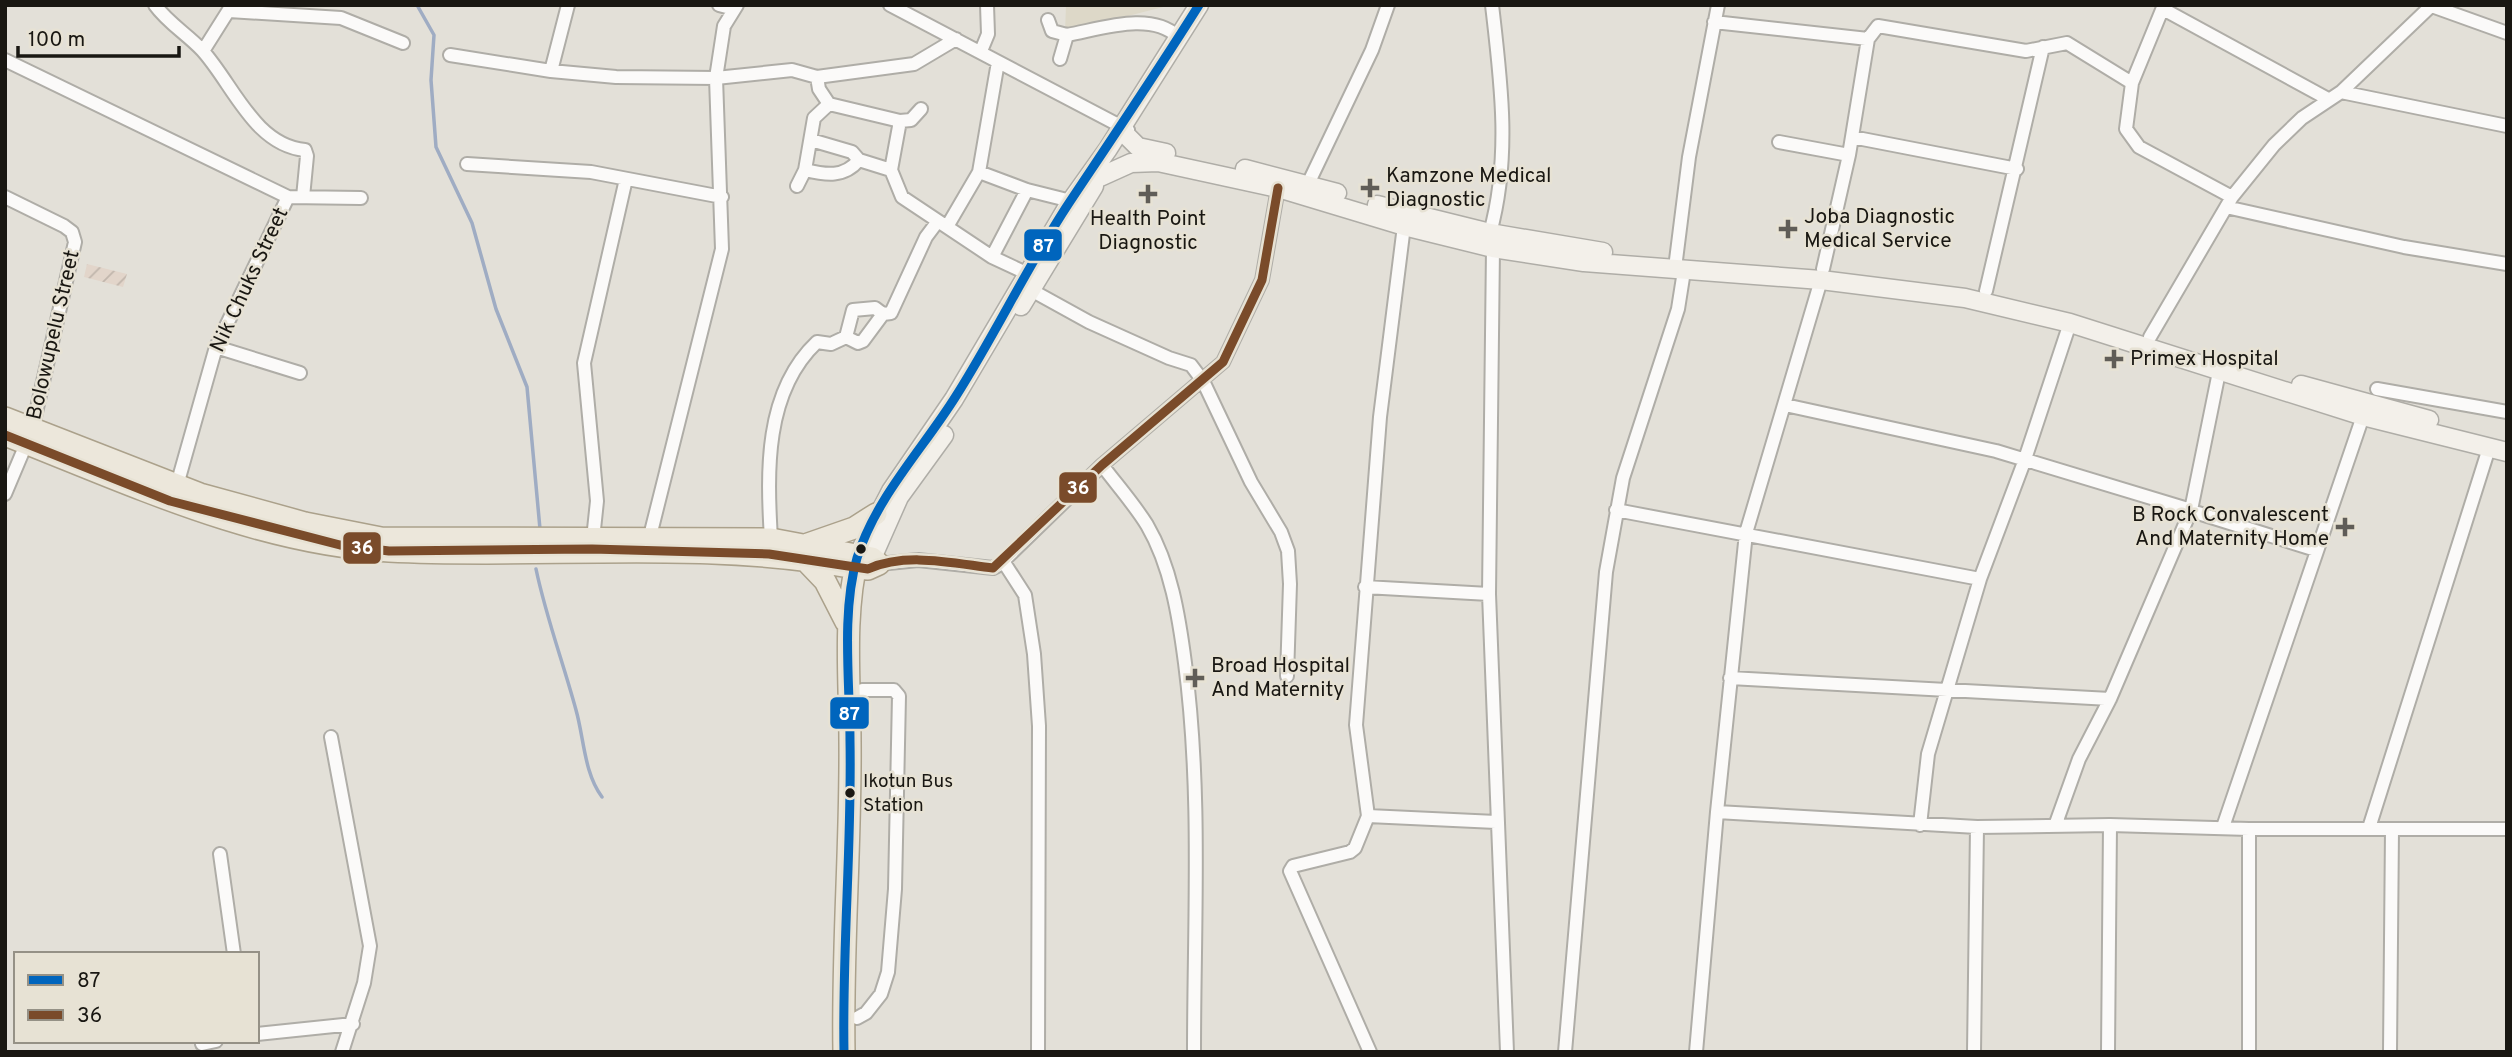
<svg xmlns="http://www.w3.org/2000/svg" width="2512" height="1057" font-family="Overpass,sans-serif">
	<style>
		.industrial { fill: url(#industrial-furrows) }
		.built { fill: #ddd8c8 }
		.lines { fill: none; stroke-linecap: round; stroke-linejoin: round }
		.stream { stroke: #9facc3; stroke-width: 3.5 }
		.minor-casing { stroke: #afada7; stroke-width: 16 }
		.secondary-casing { stroke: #afada7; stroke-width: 21 }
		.primary-casing { stroke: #aba18b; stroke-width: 24 }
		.minor { stroke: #fbfaf9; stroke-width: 12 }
		.secondary { stroke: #f3f0ea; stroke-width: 18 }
		.primary { stroke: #ece7db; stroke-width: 21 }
		.bus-1-casing { stroke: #e7e2d4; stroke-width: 14 }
		.bus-2-casing { stroke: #e7e2d4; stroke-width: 14 }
		.bus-1 { stroke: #0065bd; stroke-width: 9 }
		.bus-2 { stroke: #7a4b2a; stroke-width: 9 }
		.poi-dot { fill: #605d57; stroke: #e7e2d4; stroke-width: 2.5 }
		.bus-dot { fill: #191712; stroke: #e7e2d4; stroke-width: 2.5 }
		.labels { text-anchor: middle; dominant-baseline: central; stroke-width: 5; stroke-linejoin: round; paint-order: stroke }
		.bus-label { font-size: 19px; fill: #191712; stroke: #e7e2d4; text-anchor: start }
		.poi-label { font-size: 21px; fill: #191712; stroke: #e7e2d4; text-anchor: start }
		.street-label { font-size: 21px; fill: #191712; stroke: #e7e2d4 }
		.line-badge { stroke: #e7e2d4; stroke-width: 2.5 }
		.badge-label { font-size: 19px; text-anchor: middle; font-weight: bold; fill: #fff }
	</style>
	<defs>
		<pattern id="industrial-furrows" width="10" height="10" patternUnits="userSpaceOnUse" patternTransform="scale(1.75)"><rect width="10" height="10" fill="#e2d5ca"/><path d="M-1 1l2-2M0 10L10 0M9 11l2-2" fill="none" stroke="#c1b6ac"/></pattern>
	</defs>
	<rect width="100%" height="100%" fill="#e3e0d8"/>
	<!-- industrial -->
	<path class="industrial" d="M 87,264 L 127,274 L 123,287 L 84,277 Z"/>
	<!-- built -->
	<path class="built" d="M 1066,5 L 1171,5 L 1065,32 Z"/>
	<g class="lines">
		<!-- stream -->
		<path class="stream" d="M 417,5 L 434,35 L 431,80 L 436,147 L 472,223 L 496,309 L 527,387 L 540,529
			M 536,569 C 546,617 563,662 576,710 C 584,738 584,773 602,797"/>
		<!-- minor casing -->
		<g class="minor-casing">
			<path id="minor" d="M 155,5 C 168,23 187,34 202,50 C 233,84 254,145 305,150 L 307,156 L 303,197
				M 719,5 L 734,9
				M 890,5 L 1128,130
				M 2164,5 L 2132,83 L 2126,129 L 2139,147 L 2232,197
				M 2429,5 L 2507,33
				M 2163,9 L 2328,99
				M 229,11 L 341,18 L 403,43
				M 1048,20 L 1052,31 L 1067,35
				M 1714,22 L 1868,39
				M 203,51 L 232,5
				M 981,51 L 988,34 L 987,5
				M 450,55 L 551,71 L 616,77 L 716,78 L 792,70 L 817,77 L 914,64 L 956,39
				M 1060,59 L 1067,35 C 1101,29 1151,11 1178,37
				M 5,60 L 288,197 L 361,198
				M 551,71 L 568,5
				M 817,77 L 819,89 L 829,104 L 900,121 L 911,120 L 921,109
				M 2341,92 L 2507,126
				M 1852,137 L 2017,169
				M 811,140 L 852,152 L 859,160
				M 1779,142 L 1849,155
				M 467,164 L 591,172 L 722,197
				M 805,170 L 814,118 L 829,104
				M 891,170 L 900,121
				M 979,172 L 1027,190 L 1071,201
				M 1308,184 L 1372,50 L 1388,5
				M 797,186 L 805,170 C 826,175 844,178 859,160 L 891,170 L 902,197 L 992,257 L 1026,273
				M 5,197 L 64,226 L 72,232 L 75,242 L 32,430 L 5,494
				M 2226,207 L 2404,247 L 2507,264
				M 948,225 L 979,172 L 998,62
				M 1490,233 C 1511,157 1501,82 1492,5
				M 1493,248 L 1489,594 L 1507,1052
				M 992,257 L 1027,190
				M 1676,260 L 1689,157 L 1718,5
				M 1823,269 L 1849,155 L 1868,39 L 1878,26 L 2026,51 L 2067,43 L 2132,83
				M 1031,290 L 1089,322 L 1169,358 L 1191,365 L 1203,381 L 1251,482 L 1281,532 L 1288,551 L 1290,584 L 1287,676
				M 1986,291 L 2043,47
				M 846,337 L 853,310 L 875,308 L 883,314
				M 2150,337 L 2232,197 L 2274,145 L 2302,118 L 2341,92 L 2432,5
				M 216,347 L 300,373
				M 2377,389 L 2507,412
				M 1785,405 L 1996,451 L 2191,510
				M 1102,465 C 1117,485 1134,504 1147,525 C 1171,566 1179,617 1185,663 C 1202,793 1194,922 1194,1052
				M 177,485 L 216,347 L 288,197
				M 1616,510 L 1980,579
				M 2198,513 L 2316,550
				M 650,536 L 722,249 L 716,78 L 724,26 L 737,5
				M 593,539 L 597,501 L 584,363 L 626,179
				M 771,539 C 767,472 764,392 817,342 L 831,344 L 846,337 L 858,343 L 863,341 L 883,314 L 891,313 L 926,237 L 938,221
				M 1003,561 L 1025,595 L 1034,654 L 1039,726 L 1038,1052
				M 879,564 L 918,560 L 993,568 L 999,565 L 1102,465 L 1223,362 L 1262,280 L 1278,188
				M 1365,587 L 1489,594
				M 1730,678 L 2110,699
				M 331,737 L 370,946 L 364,983 L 342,1052
				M 1717,812 L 1977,827 L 2110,825 L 2249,829 L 2507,829
				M 1368,816 L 1496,822
				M 1920,825 L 1928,754 L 1980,579 L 2024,462 L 2070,323
				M 2055,826 L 2079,759 L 2110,699 L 2191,510 L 2219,372
				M 2223,827 L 2363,416
				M 2369,828 L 2489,448
				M 2249,829 L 2249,1052
				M 220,854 L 234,954
				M 857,1018 L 866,1013 L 881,994 L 888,972 L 895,889 L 899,696 L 894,690 L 862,690
				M 257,1034 L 353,1024
				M 202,1044 L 216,1041
				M 1370,1052 L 1290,871 L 1293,866 L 1350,852 L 1355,848 L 1368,816 L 1356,725 L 1380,417 L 1404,226
				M 1565,1052 L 1606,572 L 1623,478 L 1678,309 L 1684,271
				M 1696,1052 L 1717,812 L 1746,533 L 1821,280
				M 1974,1052 L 1977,827
				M 2108,1052 L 2110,825
				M 2390,1052 L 2392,829"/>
		</g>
		<!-- secondary casing -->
		<g class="secondary-casing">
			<path id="secondary" d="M 1126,135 L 1138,147 L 1166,153
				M 1245,169 L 1337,193
				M 1100,177 L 1131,163 L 1158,162 L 1278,188 L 1404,226 L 1493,248 L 1584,262 L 1821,280 L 1965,298 L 2070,323 L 2363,416 L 2507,452
				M 1377,205 L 1490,233 L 1603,252
				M 1021,306 L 1094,186
				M 2301,385 L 2429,420
				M 858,555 L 891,491 L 954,399 L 1071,201 L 1108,149 L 1199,5
				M 872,558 L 899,497 L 944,435"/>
		</g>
		<!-- primary casing -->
		<g class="primary-casing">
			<path id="primary" d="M 5,418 L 200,494 L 305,523 L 381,538 L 771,539 L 872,558 L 879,564 L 868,569 L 855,568 C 701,539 545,559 389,551 C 256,544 128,483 5,435
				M 808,544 L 854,528 L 876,514
				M 803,558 L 825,581 L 846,622
				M 844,1052 C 842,948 851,845 850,742 C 850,680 843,616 858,555"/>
		</g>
		<!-- minor -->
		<use href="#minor" class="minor"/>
		<!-- secondary -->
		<use href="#secondary" class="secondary"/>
		<!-- primary -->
		<use href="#primary" class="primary"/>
		<!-- bus-1 casing -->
		<g class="bus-1-casing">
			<path id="bus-1" d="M 844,1052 C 842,948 852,845 850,741 C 850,684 841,613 857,558 C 876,497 923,449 956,396 C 996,333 1028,265 1069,203 C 1113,137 1157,72 1199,5"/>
		</g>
		<!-- bus-2 casing -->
		<g class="bus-2-casing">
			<path id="bus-2" d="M 5,435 L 170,501 L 340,545 L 389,551 L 592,549 L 769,554 L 868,569 C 906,552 952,563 993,568 L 1102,465 L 1223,362 L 1262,280 L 1278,188"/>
		</g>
		<!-- bus-1 -->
		<use href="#bus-1" class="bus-1"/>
		<!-- bus-2 -->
		<use href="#bus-2" class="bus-2"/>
	</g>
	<!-- markers -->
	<g class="poi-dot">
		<path d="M1366.5 177.5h7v7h7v7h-7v7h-7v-7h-7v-7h7z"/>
		<path d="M1144.5 183.5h7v7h7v7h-7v7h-7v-7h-7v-7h7z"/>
		<path d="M1784.5 218.5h7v7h7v7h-7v7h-7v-7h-7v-7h7z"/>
		<path d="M2110.5 348.5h7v7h7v7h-7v7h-7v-7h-7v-7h7z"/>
		<path d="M2341.5 516.5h7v7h7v7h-7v7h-7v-7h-7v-7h7z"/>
		<path d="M1191.5 667.5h7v7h7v7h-7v7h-7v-7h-7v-7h7z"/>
	</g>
	<g class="bus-dot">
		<circle cx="861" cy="549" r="6"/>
		<circle cx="850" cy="793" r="6"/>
	</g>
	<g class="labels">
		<!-- bus labels -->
		<g class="bus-label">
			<text x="863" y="782">Ikotun Bus<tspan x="863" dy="24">Station</tspan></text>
		</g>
		<!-- poi labels -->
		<g class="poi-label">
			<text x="1386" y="176">Kamzone Medical<tspan x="1386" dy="24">Diagnostic</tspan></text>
			<text x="1804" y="217">Joba Diagnostic<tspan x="1804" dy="24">Medical Service</tspan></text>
			<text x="1148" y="219" text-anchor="middle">Health Point<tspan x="1148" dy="24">Diagnostic</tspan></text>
			<text x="2130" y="359">Primex Hospital</text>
			<text x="2329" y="515" text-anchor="end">B Rock Convalescent<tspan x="2329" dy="24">And Maternity Home</tspan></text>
			<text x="1211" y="666">Broad Hospital<tspan x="1211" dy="24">And Maternity</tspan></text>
		</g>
		<!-- street labels -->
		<g class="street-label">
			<text transform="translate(250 280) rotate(-65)">Nik Chuks Street</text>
			<text transform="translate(54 335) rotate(-77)">Bolowupelu Street</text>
		</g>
	</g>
	<g class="line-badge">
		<rect x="1023" y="228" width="40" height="34" rx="7" fill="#0065bd"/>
		<rect x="1058" y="471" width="40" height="33" rx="7" fill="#7a4b2a"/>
		<rect x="342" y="531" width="40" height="34" rx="7" fill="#7a4b2a"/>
		<rect x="829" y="696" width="41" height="34" rx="7" fill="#0065bd"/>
	</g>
	<g class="badge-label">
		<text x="1043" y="252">87</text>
		<text x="1078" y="494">36</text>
		<text x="362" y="554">36</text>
		<text x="849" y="720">87</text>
	</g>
	<!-- border -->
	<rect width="2512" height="1057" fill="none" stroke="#191712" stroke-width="14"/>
	<!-- legend -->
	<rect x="14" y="952" width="245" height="91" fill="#e7e2d4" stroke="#959186" stroke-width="2"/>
	<rect x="28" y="975" width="35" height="10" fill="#0065bd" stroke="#959186" stroke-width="2"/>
	<text x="77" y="987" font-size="21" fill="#191712">87</text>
	<rect x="28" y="1010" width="35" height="10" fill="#7a4b2a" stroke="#959186" stroke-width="2"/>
	<text x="77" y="1022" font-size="21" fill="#191712">36</text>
	<!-- scale -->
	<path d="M18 46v10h161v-10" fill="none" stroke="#191712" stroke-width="3.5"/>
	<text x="28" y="46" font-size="21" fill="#191712" stroke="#e7e2d4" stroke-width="5" paint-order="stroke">100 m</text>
</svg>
